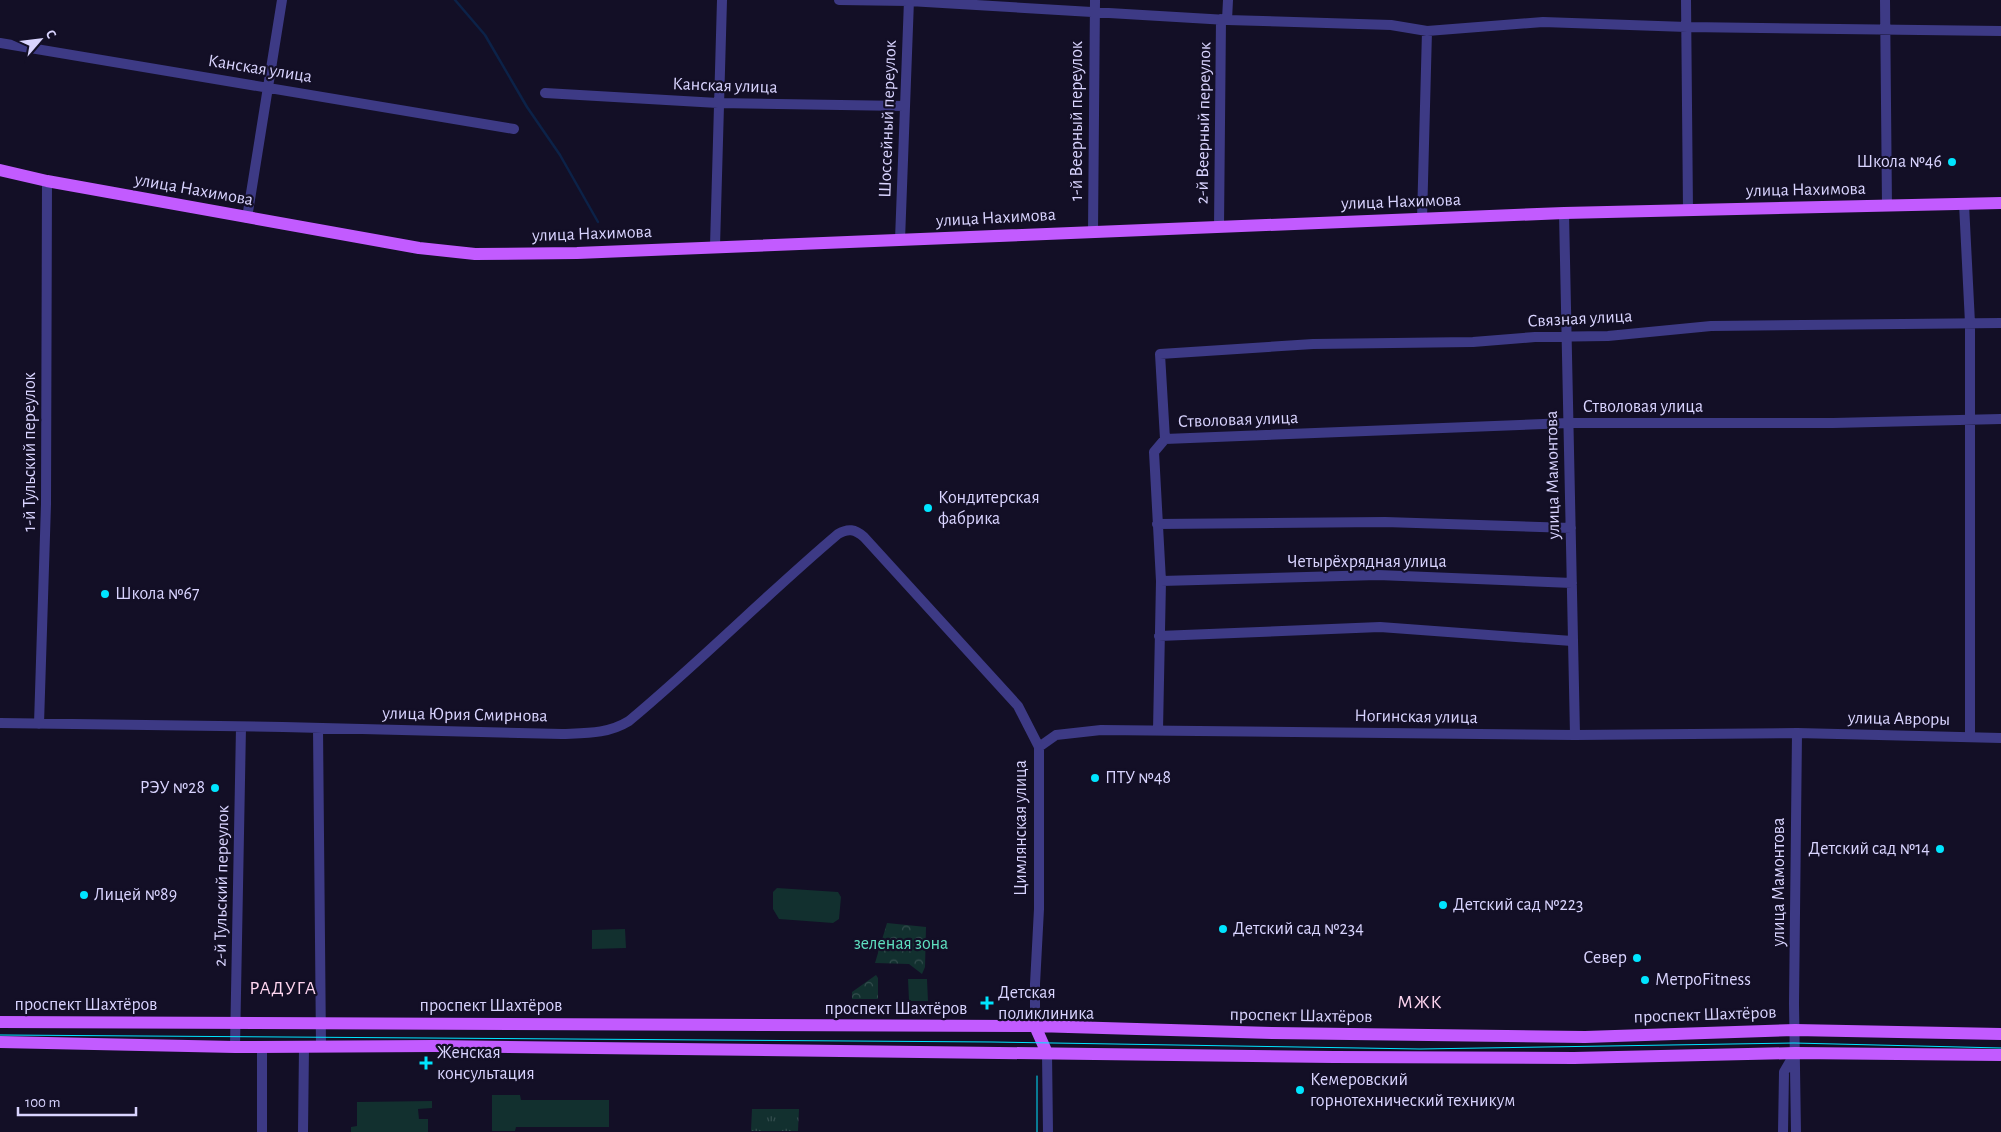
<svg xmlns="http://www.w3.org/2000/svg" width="2001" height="1132" font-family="'Alegreya Sans',sans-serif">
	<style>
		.grass { fill: #12302f }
		.forest { fill: url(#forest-crowns) }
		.park { fill: url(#park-tufts) }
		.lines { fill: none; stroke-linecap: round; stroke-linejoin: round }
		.stream { stroke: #0c2248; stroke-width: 2.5 }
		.minor { stroke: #3d3a85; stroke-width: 10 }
		.major { stroke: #c25bff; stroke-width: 12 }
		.tram { stroke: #00e5ff; stroke-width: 1 }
		.poi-dot { fill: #00e5ff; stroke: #130f26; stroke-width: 2 }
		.labels { text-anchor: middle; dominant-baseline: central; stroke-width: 4.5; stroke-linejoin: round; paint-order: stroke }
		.street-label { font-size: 18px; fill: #d9d4ff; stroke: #130f26 }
		.poi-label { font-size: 18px; fill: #d9d4ff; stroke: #130f26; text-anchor: start }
		.park-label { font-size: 18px; fill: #5fe0c0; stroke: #130f26 }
		.neighbourhood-label { font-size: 19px; letter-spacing: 1px; fill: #ffd6f0; stroke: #130f26 }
	</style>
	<defs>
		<pattern id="forest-crowns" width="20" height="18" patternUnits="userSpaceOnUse" patternTransform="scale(1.25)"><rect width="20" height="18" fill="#12302f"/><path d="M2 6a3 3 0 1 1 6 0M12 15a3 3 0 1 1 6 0" fill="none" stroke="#344d4e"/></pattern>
		<pattern id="park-tufts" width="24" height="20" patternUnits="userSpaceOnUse" patternTransform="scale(1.25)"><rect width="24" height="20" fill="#12302f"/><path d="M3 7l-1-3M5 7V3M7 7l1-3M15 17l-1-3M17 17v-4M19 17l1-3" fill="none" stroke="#344d4e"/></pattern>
	</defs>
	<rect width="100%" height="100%" fill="#130f26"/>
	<!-- grass -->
	<path class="grass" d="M 777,888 L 838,892 L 841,897 L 839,919 L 833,923 L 779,919 L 773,909 L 773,892 Z
		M 625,929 L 626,948 L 592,949 L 592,930 Z
		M 908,979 L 927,979 L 928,1001 L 909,1001 Z
		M 492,1095 L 520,1095 L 521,1100 L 609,1100 L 609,1127 L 516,1127 L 515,1131 L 492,1131 Z
		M 432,1101 L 432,1108 L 418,1109 L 419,1119 L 428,1119 L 428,1132 L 351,1132 L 351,1127 L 357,1126 L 357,1102 Z"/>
	<!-- forest -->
	<path class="forest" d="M 887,923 L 926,927 L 925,967 L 922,974 L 909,964 L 875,963 Z
		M 876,975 L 878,978 L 878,999 L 852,999 L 852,992 Z"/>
	<!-- park -->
	<path class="park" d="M 752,1109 L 799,1109 L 798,1131 L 751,1131 Z"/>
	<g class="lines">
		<!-- stream -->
		<path class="stream" d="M 455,0 L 485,35 L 527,107 L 560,155 L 598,222"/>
		<!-- minor -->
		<path class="minor" d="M 839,0 L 909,1 L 1227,20 L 1391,25 L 1427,31 L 1543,22 L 1687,27 L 2001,31
			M 1686,0 L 1688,210
			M 1885,0 L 1887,206
			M 1227,20 L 1228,0
			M 0,43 L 514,129
			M 545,93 L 718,103 L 904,106
			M 1964,204 L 1970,323 L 1970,737
			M 1564,213 L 1575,735
			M 247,218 L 282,0
			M 1422,219 L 1427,31
			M 1219,227 L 1221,19
			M 1093,231 L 1095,0
			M 900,240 L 909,0
			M 715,246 L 722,0
			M 1165,439 L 1569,423 L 1833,423 L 2001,419
			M 1157,524 L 1385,522 L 1571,528
			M 1161,581 L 1378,575 L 1572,583
			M 1159,636 L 1380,627 L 1572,641
			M 0,723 L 283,727 L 562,734 C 586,733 608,734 629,721 C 701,661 767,594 838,534 C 848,528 855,529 864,537 L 1018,706 L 1039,747 L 1039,909 L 1035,984 L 1035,1026
			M 39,724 L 46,504 L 47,181
			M 318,728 L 321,1047
			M 1158,730 L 1161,581 L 1154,452 L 1165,439 L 1160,354 L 1313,344 L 1473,342 L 1535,337 L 1608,336 L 1711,326 L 2001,323
			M 1039,747 L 1056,735 L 1101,730 L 1575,735 L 1797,733 L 2001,738
			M 235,1047 L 241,727
			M 262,1047 L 262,1132
			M 1047,1053 L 1048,1132
			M 303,1132 L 304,1047
			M 1783,1132 L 1784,1072 L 1795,1053
			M 1796,1132 L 1794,1004 L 1797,733"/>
		<!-- major -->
		<path class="major" d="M 0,170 L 47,181 L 419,248 L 475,254 L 577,253 L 1564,213 L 2001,203
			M 0,1022 L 1035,1026 L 1272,1033 L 1585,1037 L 1795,1030 L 2001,1034
			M 1035,1026 L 1047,1053
			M 0,1042 L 235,1047 L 434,1046 L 1334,1057 L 1574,1058 L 1795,1053 L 2001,1055"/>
		<!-- tram -->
		<path class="tram" d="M 0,1035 L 992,1042 L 1420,1049 L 1794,1043 L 2001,1048
			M 1037,1076 L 1037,1132"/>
	</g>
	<!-- markers -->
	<g class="poi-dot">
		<circle cx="1952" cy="162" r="5"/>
		<circle cx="928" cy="508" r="5"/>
		<circle cx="105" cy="594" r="5"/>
		<circle cx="1095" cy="778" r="5"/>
		<circle cx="215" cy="788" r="5"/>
		<circle cx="1940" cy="849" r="5"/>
		<circle cx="84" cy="895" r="5"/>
		<circle cx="1443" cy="905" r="5"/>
		<circle cx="1223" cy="929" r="5"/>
		<circle cx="1637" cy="958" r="5"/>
		<circle cx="1645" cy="980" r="5"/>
		<path d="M984.5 995.5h5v5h5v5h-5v5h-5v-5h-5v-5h5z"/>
		<path d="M423.5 1055.5h5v5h5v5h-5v5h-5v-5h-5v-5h5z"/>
		<circle cx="1300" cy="1090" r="5"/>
	</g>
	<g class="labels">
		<!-- street labels -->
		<g class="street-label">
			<text transform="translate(260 69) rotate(9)">Канская улица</text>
			<text transform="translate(725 86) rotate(2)">Канская улица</text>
			<text transform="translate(888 119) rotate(-88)">Шоссейный переулок</text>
			<text transform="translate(1077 121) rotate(-90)">1-й Веерный переулок</text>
			<text transform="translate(1204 123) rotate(-89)">2-й Веерный переулок</text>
			<text transform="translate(194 190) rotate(10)">улица Нахимова</text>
			<text transform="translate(1806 190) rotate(-1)">улица Нахимова</text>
			<text transform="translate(1401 202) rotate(-2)">улица Нахимова</text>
			<text transform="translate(996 218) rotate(-3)">улица Нахимова</text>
			<text transform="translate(592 234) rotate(-2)">улица Нахимова</text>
			<text transform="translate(1580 319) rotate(-3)">Связная улица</text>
			<text x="1643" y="407">Стволовая улица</text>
			<text transform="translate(1238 420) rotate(-2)">Стволовая улица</text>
			<text transform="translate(30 452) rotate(-90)">1-й Тульский переулок</text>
			<text transform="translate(1553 475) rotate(-91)">улица Мамонтова</text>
			<text x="1367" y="562">Четырёхрядная улица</text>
			<text transform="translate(465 715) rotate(1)">улица Юрия Смирнова</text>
			<text transform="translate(1416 717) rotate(1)">Ногинская улица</text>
			<text transform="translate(1899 719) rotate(1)">улица Авроры</text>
			<text transform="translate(1021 828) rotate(-90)">Цимлянская улица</text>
			<text transform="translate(1779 882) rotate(-90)">улица Мамонтова</text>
			<text transform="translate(222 886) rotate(-89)">2-й Тульский переулок</text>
			<text x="86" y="1005">проспект Шахтёров</text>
			<text x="491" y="1006">проспект Шахтёров</text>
			<text x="896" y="1009">проспект Шахтёров</text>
			<text transform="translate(1705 1015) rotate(-2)">проспект Шахтёров</text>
			<text transform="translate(1301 1016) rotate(1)">проспект Шахтёров</text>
		</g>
		<!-- poi labels -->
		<g class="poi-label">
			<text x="1942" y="162" text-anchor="end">Школа №46</text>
			<text x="938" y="498">Кондитерская<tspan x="938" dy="21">фабрика</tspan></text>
			<text x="115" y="594">Школа №67</text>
			<text x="1105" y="778">ПТУ №48</text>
			<text x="205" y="788" text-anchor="end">РЭУ №28</text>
			<text x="1930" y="849" text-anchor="end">Детский сад №14</text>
			<text x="94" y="895">Лицей №89</text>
			<text x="1453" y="905">Детский сад №223</text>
			<text x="1233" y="929">Детский сад №234</text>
			<text x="1627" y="958" text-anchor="end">Север</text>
			<text x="1655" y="980">МетроFitness</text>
			<text x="998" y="993">Детская<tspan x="998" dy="21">поликлиника</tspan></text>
			<text x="437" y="1053">Женская<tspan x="437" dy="21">консультация</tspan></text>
			<text x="1310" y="1080">Кемеровский<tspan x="1310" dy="21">горнотехнический техникум</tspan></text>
		</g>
		<!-- park labels -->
		<g class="park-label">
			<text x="901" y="944">зеленая зона</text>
		</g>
		<!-- neighbourhood labels -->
		<g class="neighbourhood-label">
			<text x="283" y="988">РАДУГА</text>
			<text x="1420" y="1002">МЖК</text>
		</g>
	</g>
	<!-- north arrow -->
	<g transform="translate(40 40) rotate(62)" stroke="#130f26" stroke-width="4" paint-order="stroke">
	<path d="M0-4L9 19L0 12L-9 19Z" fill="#d9d4ff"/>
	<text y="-8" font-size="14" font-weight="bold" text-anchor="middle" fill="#d9d4ff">С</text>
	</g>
	<!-- scale -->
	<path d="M18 1107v8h118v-8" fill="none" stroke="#d9d4ff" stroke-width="2.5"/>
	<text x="25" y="1107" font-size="15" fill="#d9d4ff" stroke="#130f26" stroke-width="4" paint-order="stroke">100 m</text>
</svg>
